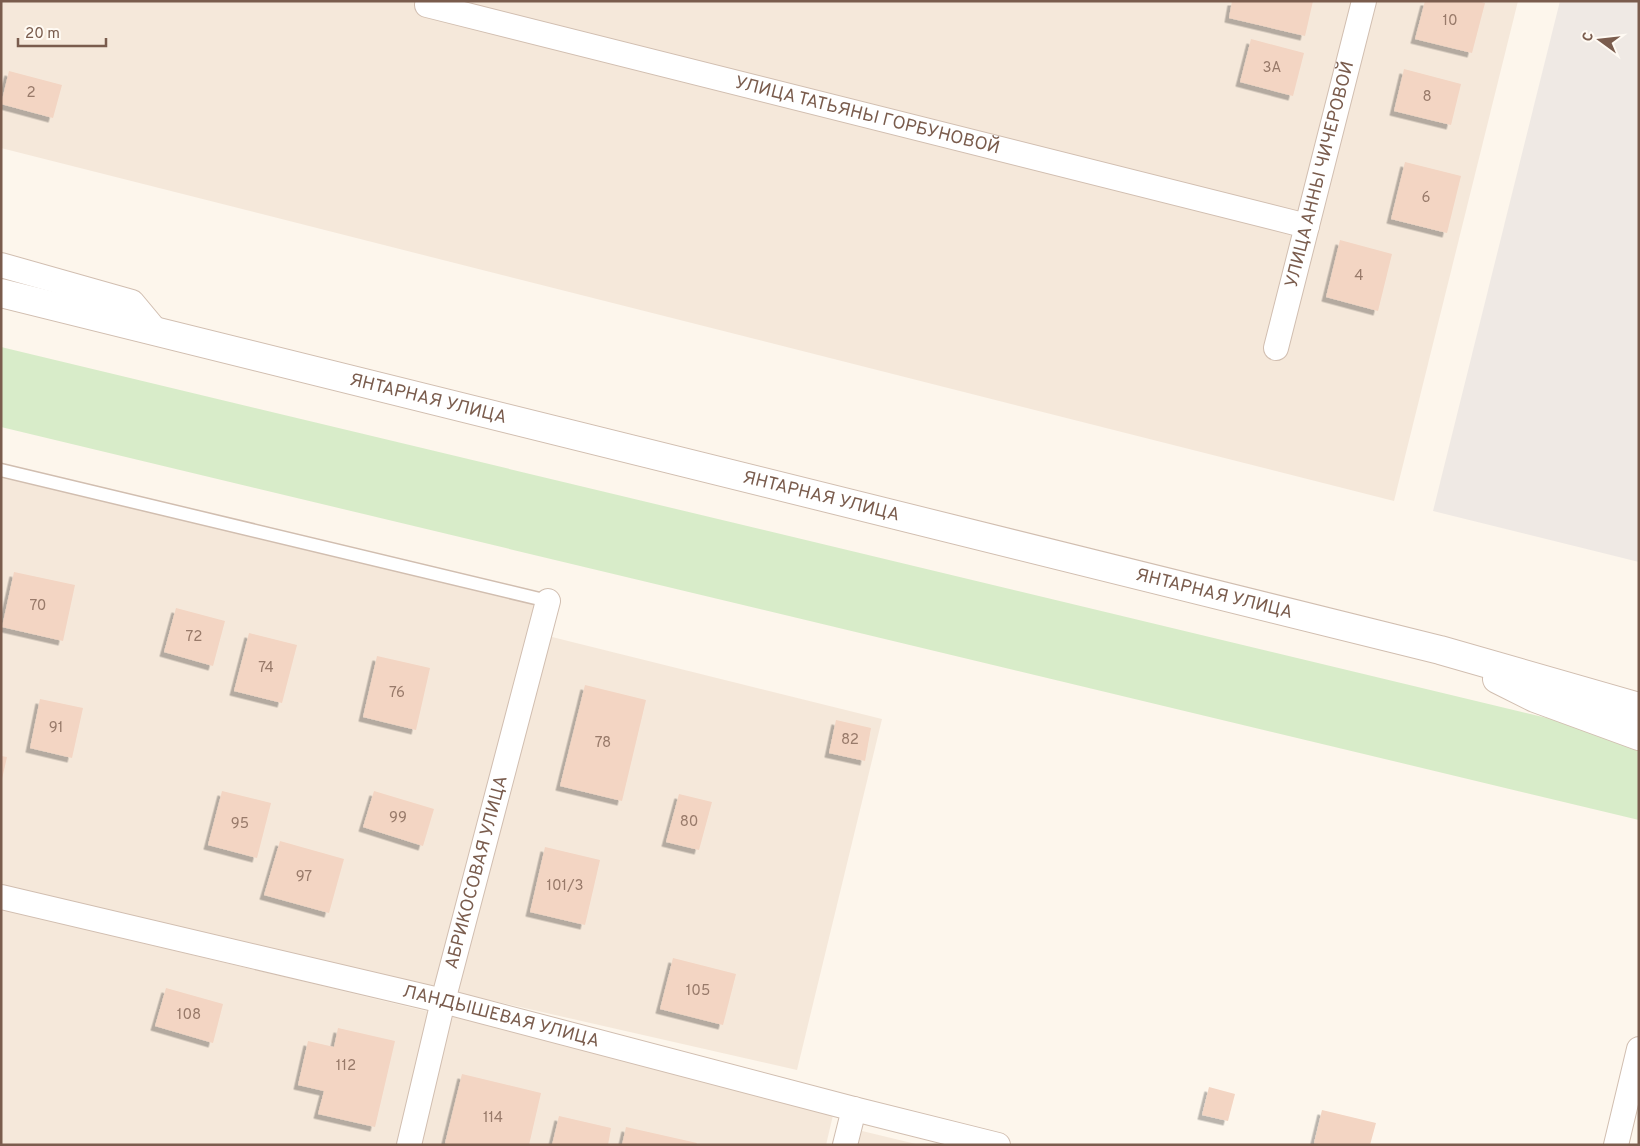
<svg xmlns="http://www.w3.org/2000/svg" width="1640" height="1146" viewBox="0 0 1640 1146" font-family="Overpass,sans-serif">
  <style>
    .residential { fill: #f5e8da }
    .industrial { fill: #efe9e4 }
    .green { fill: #d8ecc9 }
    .building { fill: #f3d5c3; filter: url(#shadow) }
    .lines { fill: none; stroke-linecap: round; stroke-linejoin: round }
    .service-casing { stroke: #d1beb0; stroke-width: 15 }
    .minor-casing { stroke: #d1beb0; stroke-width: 26 }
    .tertiary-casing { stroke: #d1beb0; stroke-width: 30 }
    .service { stroke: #fff; stroke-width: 12 }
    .minor { stroke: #fff; stroke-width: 24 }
    .tertiary { stroke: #fff; stroke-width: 28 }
    .labels { text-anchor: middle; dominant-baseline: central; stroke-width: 4; stroke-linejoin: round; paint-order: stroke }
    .number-label { font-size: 15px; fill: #987a6a }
    .street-label { font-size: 18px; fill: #7a5c4d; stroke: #fffaf3 }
  </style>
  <defs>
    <filter id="shadow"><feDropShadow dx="-4.5" dy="4.5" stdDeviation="0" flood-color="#0004"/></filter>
  </defs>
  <rect width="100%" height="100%" fill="#fdf6ec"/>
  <g class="residential">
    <polygon points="1,1 1518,1 1394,501 1,148"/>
    <polygon points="1,475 535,601 441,991 1,886"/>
    <polygon points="544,635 882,719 797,1070 454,992"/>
    <polygon points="1,909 434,1013 402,1145 1,1145"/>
    <polygon points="450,1011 834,1111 826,1145 418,1145"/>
    <polygon points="858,1130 920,1145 854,1145"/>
  </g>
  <polygon class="industrial" points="1560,1 1639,1 1639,562 1433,511"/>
  <polygon class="green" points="1,347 1639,740 1639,820 1,427"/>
  <g class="building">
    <polygon points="1232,1 1313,1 1305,36 1229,18"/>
    <polygon points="1425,1 1478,1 1485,3 1472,53 1415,39"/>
    <polygon points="1251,39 1304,53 1293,96 1240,82"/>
    <polygon points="1404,69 1461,84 1451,125 1394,111"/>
    <polygon points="9,71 62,85 53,118 1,104"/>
    <polygon points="1405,162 1461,176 1447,233 1391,219"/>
    <polygon points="1340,240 1392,254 1378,311 1326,297"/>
    <polygon points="14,572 75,585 63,641 2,627"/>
    <polygon points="176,608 225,621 213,666 164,652"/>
    <polygon points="249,633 297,645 282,703 234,691"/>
    <polygon points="377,656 430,668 416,730 363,717"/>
    <polygon points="585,685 646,700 622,801 560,786"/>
    <polygon points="40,699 83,708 72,758 30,748"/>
    <polygon points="836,720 871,728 865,761 829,753"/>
    <polygon points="1,756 7,757 2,779 1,779"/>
    <polygon points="222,791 271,803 257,858 208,845"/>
    <polygon points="374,791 434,809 423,846 363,827"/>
    <polygon points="679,794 712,802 699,850 666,842"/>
    <polygon points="280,841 344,859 329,913 264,895"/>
    <polygon points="545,847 600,860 585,925 530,912"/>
    <polygon points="673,958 736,974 723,1025 660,1009"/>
    <polygon points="166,988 223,1004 213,1043 155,1026"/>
    <polygon points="338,1028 395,1041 375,1127 318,1114 324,1091 298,1085 308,1041 334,1047"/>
    <polygon points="462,1074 541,1093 529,1145 450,1145 445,1143"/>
    <polygon points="1209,1087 1235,1094 1228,1121 1202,1115"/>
    <polygon points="1322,1110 1376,1123 1370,1145 1322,1145 1314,1143"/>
    <polygon points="559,1116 611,1128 608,1145 552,1145"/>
    <polygon points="626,1127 697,1143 696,1145 622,1145"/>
  </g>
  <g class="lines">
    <defs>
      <polyline id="service" points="1,470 548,601"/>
      <g id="minor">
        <path id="s1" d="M427,5L1307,226"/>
        <polyline points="1,265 132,302 157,332"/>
        <path id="s2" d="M1276,348L1364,1"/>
        <path id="s3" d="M1,897L443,1001L854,1109L998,1145"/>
        <path id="s4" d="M409,1145L443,1001L548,601"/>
        <polyline points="845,1145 854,1109"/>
        <polyline points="1616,1145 1639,1049"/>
      </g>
      <g id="tertiary">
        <path id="s5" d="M1,293L1440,650L1639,707"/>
        <polyline points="1497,679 1535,698 1639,736"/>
      </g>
    </defs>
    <use href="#service" class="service-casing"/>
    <use href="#minor" class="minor-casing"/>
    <use href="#tertiary" class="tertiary-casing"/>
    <use href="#service" class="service"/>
    <use href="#minor" class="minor"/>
    <use href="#tertiary" class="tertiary"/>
  </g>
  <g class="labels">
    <g class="number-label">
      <text x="1450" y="21">10</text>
      <text x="1272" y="68">3А</text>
      <text x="31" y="93">2</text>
      <text x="1427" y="97">8</text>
      <text x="1426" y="198">6</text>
      <text x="1359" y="276">4</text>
      <text x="38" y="606">70</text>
      <text x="194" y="637">72</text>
      <text x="266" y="668">74</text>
      <text x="397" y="693">76</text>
      <text x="56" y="728">91</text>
      <text x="850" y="740">82</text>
      <text x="603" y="743">78</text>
      <text x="398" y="818">99</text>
      <text x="689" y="822">80</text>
      <text x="240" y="824">95</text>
      <text x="304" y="877">97</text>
      <text x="565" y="886">101/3</text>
      <text x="698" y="991">105</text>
      <text x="189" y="1015">108</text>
      <text x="346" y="1066">112</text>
      <text x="493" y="1118">114</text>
    </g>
    <g class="street-label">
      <text stroke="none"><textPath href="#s1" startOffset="454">УЛИЦА ТАТЬЯНЫ ГОРБУНОВОЙ</textPath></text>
      <text stroke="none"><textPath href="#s2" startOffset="179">УЛИЦА АННЫ ЧИЧЕРОВОЙ</textPath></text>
      <text stroke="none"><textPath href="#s5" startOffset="440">ЯНТАРНАЯ УЛИЦА</textPath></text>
      <text stroke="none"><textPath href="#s5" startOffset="845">ЯНТАРНАЯ УЛИЦА</textPath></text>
      <text stroke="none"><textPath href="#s5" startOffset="1250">ЯНТАРНАЯ УЛИЦА</textPath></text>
      <text stroke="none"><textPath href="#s4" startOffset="281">АБРИКОСОВАЯ УЛИЦА</textPath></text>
      <text stroke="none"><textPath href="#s3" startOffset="514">ЛАНДЫШЕВАЯ УЛИЦА</textPath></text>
    </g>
  </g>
  <rect width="1640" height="1146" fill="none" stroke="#7a5c4d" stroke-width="5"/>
  <g transform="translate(1600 40) rotate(285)" stroke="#fffaf3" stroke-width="4" paint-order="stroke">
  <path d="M0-4L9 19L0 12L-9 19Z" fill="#7a5c4d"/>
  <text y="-8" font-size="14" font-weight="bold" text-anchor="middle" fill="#7a5c4d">С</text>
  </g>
  <path d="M18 38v8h88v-8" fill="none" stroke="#7a5c4d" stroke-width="2.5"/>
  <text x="25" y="38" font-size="15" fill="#7a5c4d" stroke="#fffaf3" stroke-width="4" paint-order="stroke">20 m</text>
</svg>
